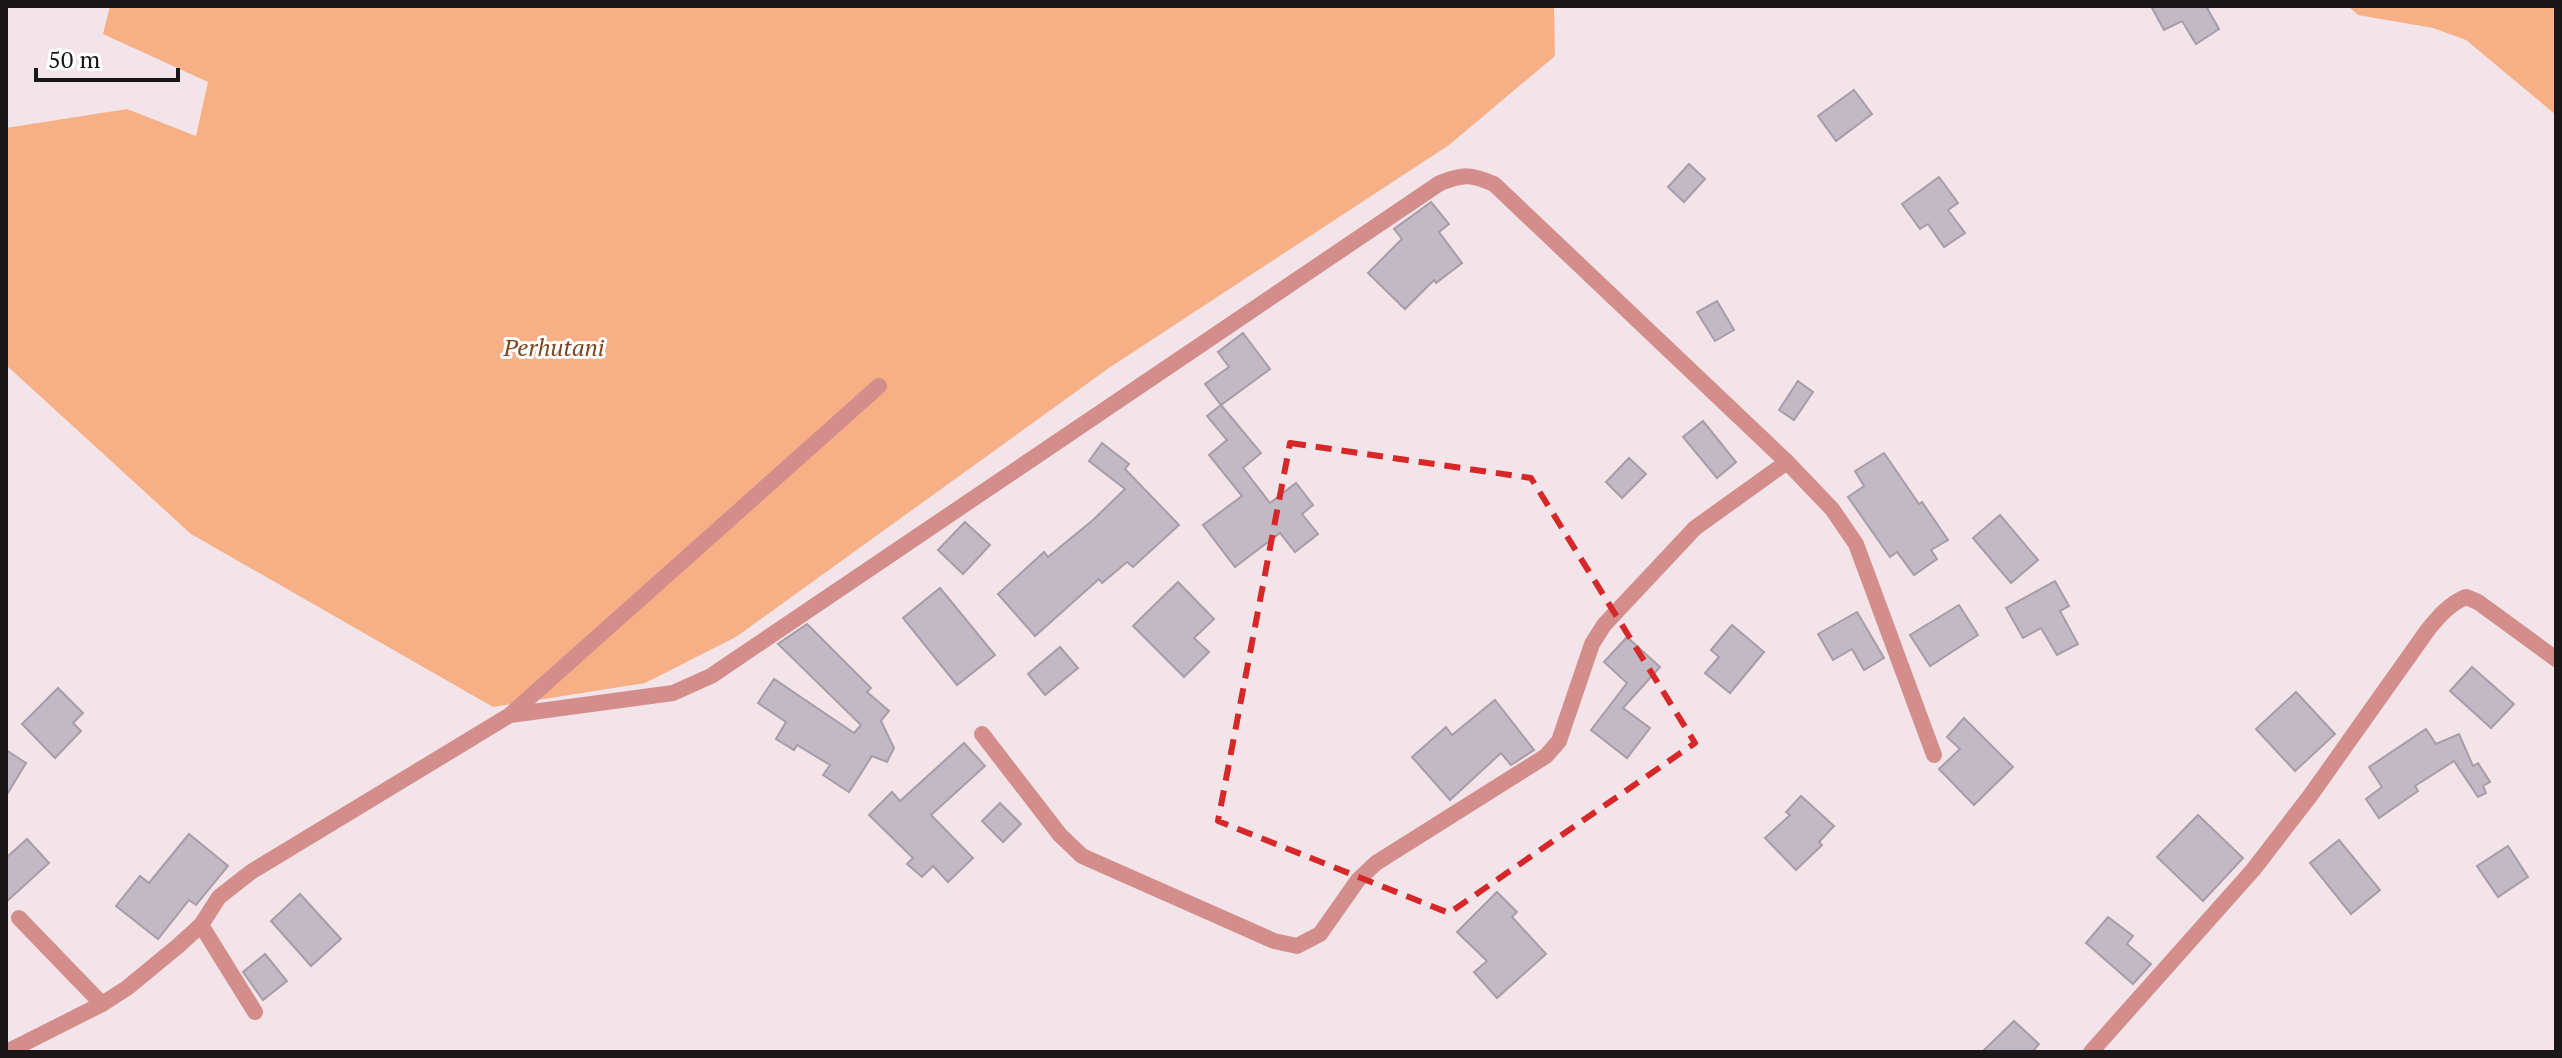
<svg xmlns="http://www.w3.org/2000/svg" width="2562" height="1058" viewBox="0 0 2562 1058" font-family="'PT Serif',serif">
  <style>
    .green { fill: #f7b086 }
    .building { fill: #c2b9c4; stroke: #a69da7; stroke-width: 2 }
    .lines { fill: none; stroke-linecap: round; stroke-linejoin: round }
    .street { stroke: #d38e8c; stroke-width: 16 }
    .marked { fill: none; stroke: #d62828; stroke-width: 6; stroke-dasharray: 16 10; stroke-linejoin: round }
    .labels { text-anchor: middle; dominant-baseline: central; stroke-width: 6; stroke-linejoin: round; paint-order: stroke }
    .park-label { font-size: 24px; font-style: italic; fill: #7f451e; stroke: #fff }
  </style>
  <rect width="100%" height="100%" fill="#f2e4e9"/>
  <g class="green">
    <polygon points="110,6 1554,6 1555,56 1449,145 1109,368 736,637 645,683 493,707 191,534 6,365 6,128 127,109 196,136 208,82 103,34"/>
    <polygon points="2348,6 2556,6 2556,115 2466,40 2433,28 2358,15"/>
  </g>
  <g class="building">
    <polygon points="2151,6 2212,6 2207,8 2219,29 2196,44 2182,21 2164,30"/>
    <polygon points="1854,90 1872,114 1836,141 1818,116"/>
    <polygon points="1689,164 1705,179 1684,202 1668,187"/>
    <polygon points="1939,177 1958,203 1948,210 1965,233 1944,247 1928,224 1920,229 1902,204"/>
    <polygon points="1431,202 1449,224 1439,232 1462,263 1436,283 1434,280 1405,309 1368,273 1402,239 1394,229"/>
    <polygon points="1717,301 1734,330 1715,341 1697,312"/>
    <polygon points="1243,333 1270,369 1221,405 1205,384 1229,367 1218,352"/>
    <polygon points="1798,381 1813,392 1794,420 1779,410"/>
    <polygon points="1221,405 1261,453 1243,468 1270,503 1296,483 1313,505 1302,514 1318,534 1295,552 1280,533 1235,567 1203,525 1242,496 1209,455 1227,440 1207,416"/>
    <polygon points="1703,421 1736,462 1717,478 1683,437"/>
    <polygon points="1102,443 1129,464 1125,469 1179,525 1133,567 1127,562 1102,583 1099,579 1035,636 998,594 1044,552 1048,557 1093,520 1125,489 1089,461"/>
    <polygon points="1884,453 1919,504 1922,502 1948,540 1931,550 1937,559 1914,575 1897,552 1890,557 1848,497 1864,486 1855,471"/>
    <polygon points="1629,458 1646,474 1622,498 1606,482"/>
    <polygon points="2000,515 2038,560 2011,583 1973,538"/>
    <polygon points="965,522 990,545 963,574 938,550"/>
    <polygon points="2055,581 2069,606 2060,611 2078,644 2057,655 2041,628 2023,638 2006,608"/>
    <polygon points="1178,582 1214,619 1194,638 1209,652 1184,677 1133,626"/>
    <polygon points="940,588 995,655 957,685 903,618"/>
    <polygon points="1959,605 1978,635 1930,666 1910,635"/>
    <polygon points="1857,612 1884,658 1864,670 1852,649 1833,660 1818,634"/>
    <polygon points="807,624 871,688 867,692 889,711 881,721 894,748 887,762 872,756 849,792 823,775 830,765 797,745 794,750 776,739 786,722 758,703 774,679 854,733 861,725 778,644"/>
    <polygon points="1732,625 1764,652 1730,693 1705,673 1719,657 1711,650"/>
    <polygon points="1627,637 1660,667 1623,708 1650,728 1627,758 1591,730 1627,683 1604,662"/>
    <polygon points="1060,647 1078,668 1045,695 1028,674"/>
    <polygon points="2472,667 2514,704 2491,728 2450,691"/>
    <polygon points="58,688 83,713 73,723 81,731 55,758 22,724"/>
    <polygon points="2296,692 2335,734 2295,771 2256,729"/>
    <polygon points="1495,700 1534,750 1511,765 1501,753 1450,800 1412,757 1446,727 1452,735"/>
    <polygon points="1964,718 2013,767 1974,805 1939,769 1960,749 1947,737"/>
    <polygon points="2426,729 2436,744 2459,734 2473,766 2478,763 2490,782 2483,786 2486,793 2478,797 2454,761 2415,786 2418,791 2379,818 2366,799 2382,787 2369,767"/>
    <polygon points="964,743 985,766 931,815 973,858 948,882 933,866 922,877 907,864 913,858 869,815 892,792 900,801"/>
    <polygon points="6,750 26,763 6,796"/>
    <polygon points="1801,796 1834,826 1819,842 1822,845 1796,870 1765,838 1790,815 1786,812"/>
    <polygon points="1000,803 1021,824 1003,842 982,821"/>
    <polygon points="2198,815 2243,858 2203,901 2157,857"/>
    <polygon points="189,834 228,866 196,905 189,900 158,939 116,906 140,876 149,883"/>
    <polygon points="27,839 49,863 6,902 6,858"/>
    <polygon points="2339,840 2380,890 2351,914 2310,863"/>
    <polygon points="2508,846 2528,877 2498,897 2477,866"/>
    <polygon points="1497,892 1517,912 1512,917 1546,954 1497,998 1474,972 1487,961 1457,932"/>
    <polygon points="300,894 341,939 311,966 271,921"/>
    <polygon points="2108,917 2133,936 2127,944 2151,964 2133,984 2086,943"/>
    <polygon points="265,954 287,981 263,1000 243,972"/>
    <polygon points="2014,1021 2039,1044 2032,1052 1982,1052"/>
  </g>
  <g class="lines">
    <g class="street">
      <path d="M510,715L673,693L711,676L1440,183C1464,174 1471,174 1494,184L1787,462L1832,509L1856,544L1934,755"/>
      <polyline points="982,734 1060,835 1082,856 1274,941 1297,946 1320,934 1358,880 1376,863 1546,756 1559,741 1592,644 1604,625 1695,528 1787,462"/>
      <polyline points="19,918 102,1004"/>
      <polyline points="201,925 255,1012"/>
      <polyline points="7,1052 102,1004 127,988 178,946 201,925 219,897 251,872 510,715 879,386"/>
      <path d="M2091,1052L2253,870L2310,796L2427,631C2438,617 2449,604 2466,597L2478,602L2556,659"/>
    </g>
  </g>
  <path class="marked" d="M1290,443L1531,478L1695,743L1449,913L1218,821Z"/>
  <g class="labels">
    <g class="park-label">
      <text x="554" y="347">Perhutani</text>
    </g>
  </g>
  <rect width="2562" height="1058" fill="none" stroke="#1b1618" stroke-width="16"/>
  <path d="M36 68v12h142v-12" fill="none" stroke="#1b1618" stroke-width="4"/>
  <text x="48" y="68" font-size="24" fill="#1b1618" stroke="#ffffff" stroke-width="6" paint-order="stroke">50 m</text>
</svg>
